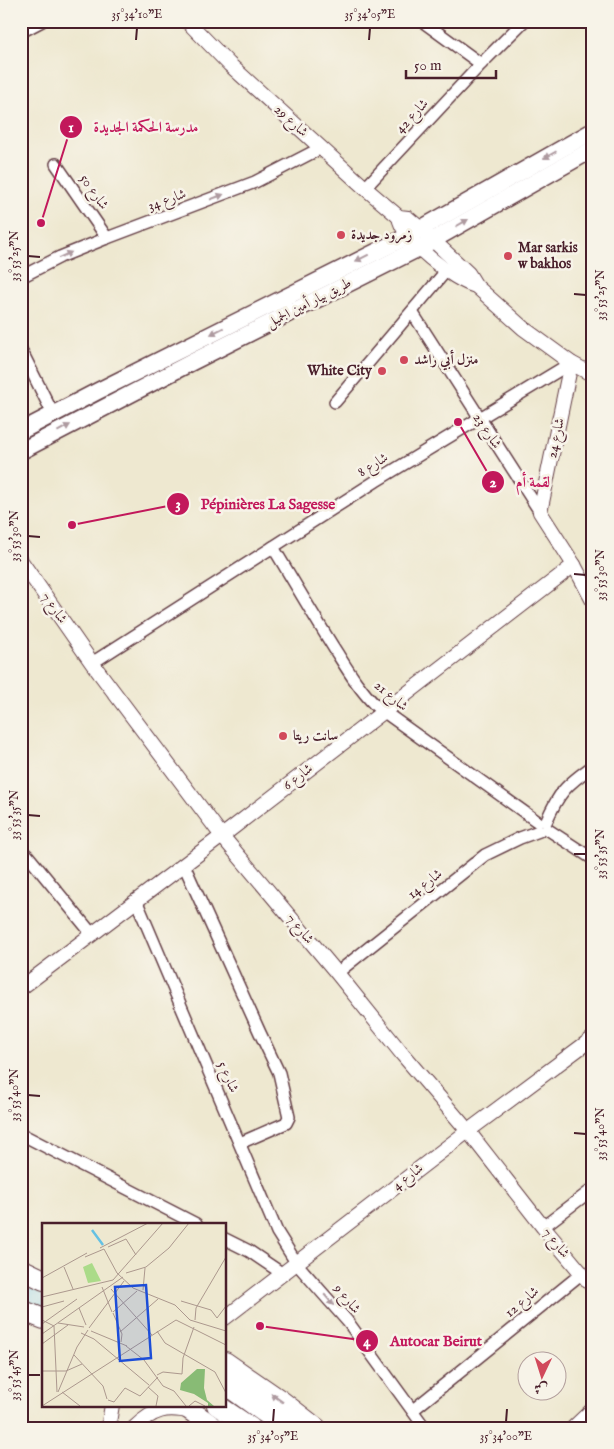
<svg xmlns="http://www.w3.org/2000/svg" width="614" height="1449" viewBox="0 0 614 1449" font-family="'IM FELL English',Amiri,serif">
  <style>
    .lines { fill: none; stroke-linecap: round; stroke-linejoin: round }
    .river { stroke: #65c1e3; stroke-width: 21 }
    .minor-casing { stroke: #633d44; stroke-width: 14 }
    .tertiary-casing { stroke: #633d44; stroke-width: 16 }
    .secondary-casing { stroke: #633d44; stroke-width: 19 }
    .motorway-casing { stroke: #633d44; stroke-width: 22 }
    .minor { stroke: #fff; stroke-width: 11 }
    .tertiary { stroke: #fff; stroke-width: 14 }
    .secondary { stroke: #fff; stroke-width: 16 }
    .motorway { stroke: #fff; stroke-width: 20 }
    .oneway { fill: #ae9aa0 }
    .ticks { fill: none; stroke: #4a1f2b; stroke-width: 2 }
    .poi-dot { fill: #d1495b; stroke: #f7f3e8; stroke-width: 2 }
    .labels { text-anchor: middle; dominant-baseline: central; stroke-width: 5; stroke-linejoin: round; paint-order: stroke }
    .street-label { font-size: 14px; fill: #4a1f2b; stroke: #f7f3e8 }
    .poi-label { font-size: 14px; font-weight: bold; fill: #4a1f2b; stroke: #f7f3e8; text-anchor: start }
    .inset-river { fill: none; stroke: #65c1e3; stroke-width: 2.5 }
    .inset-road { fill: none; stroke: #ac988e; stroke-width: 1 }
    .view { fill: #1d4ed8; fill-opacity: 0.15; stroke: #1d4ed8; stroke-width: 2.5 }
    .inset-edge { fill: none; stroke: #4a1f2b; stroke-width: 2.5 }
    .leader { fill: none; stroke: #c2185b; stroke-width: 2 }
    .callout-dot { fill: #c2185b; stroke: #f7f3e8; stroke-width: 2 }
    .mark-label { font-size: 15px; text-anchor: middle; font-weight: bold; fill: #fff }
    .callout-label { font-size: 15px; text-anchor: middle; font-weight: bold; fill: #c2185b; stroke: #f7f3e8; stroke-width: 5; stroke-linejoin: round; paint-order: stroke }
    .neatline { fill: none; stroke: #4a1f2b; stroke-width: 2 }
    .ticks-label { font-size: 12px; text-anchor: middle; fill: #4a1f2b }
  </style>
  <rect width="100%" height="100%" fill="#f7f3e8"/>
  <filter id="ink" filterUnits="userSpaceOnUse"><feTurbulence type="fractalNoise" baseFrequency=".02" numOctaves="2"/><feDisplacementMap in="SourceGraphic" scale="10" xChannelSelector="R" yChannelSelector="G"/><feConvolveMatrix kernelMatrix="1 2 1 2 8 2 1 2 1" color-interpolation-filters="sRGB"/></filter>
  <filter id="wash" filterUnits="userSpaceOnUse"><feTurbulence type="fractalNoise" baseFrequency=".0096" numOctaves="4" result="noise"/><feDisplacementMap in="SourceGraphic" scale="20" xChannelSelector="R" yChannelSelector="G"/><feGaussianBlur stdDeviation="1.12" result="paint"/><feColorMatrix in="noise" values="0 0 0 0 0 0 0 0 0 0 0 0 0 0 0 0 0 1.4 0 .05"/><feComposite in="paint" operator="in"/></filter>
  <g filter="url(#wash)">
    <rect width="100%" height="100%" fill="#eee8d0"/>
    <g class="lines">
      <g class="river">
        <polyline points="21,1296 44,1306"/>
        <polyline points="237,1409 264,1428"/>
      </g>
    </g>
  </g>
  <g filter="url(#ink)">
    <g class="lines">
      <defs>
        <g id="minor">
          <polyline points="422,21 481,64"/>
          <polyline points="21,32 42,21"/>
          <polyline points="56,164 107,238"/>
          <polyline points="365,188 481,64 524,21"/>
          <polyline points="21,277 60,257 107,238 255,182 321,148"/>
          <polyline points="412,312 540,512"/>
          <polyline points="21,350 53,414"/>
          <polyline points="335,402 446,271"/>
          <path d="M273,547C294,582 315,618 337,653C349,672 360,690 376,706L538,822"/>
          <polyline points="92,663 376,481 571,363"/>
          <path d="M546,822C559,792 566,785 593,766"/>
          <polyline points="547,829 593,859"/>
          <polyline points="21,850 28,856 92,934"/>
          <polyline points="184,865 260,1033 279,1073 289,1117 286,1123 240,1143"/>
          <polyline points="136,900 277,1232 297,1264 348,1322 425,1428"/>
          <polyline points="337,973 485,855 520,838 539,831"/>
          <polyline points="21,1134 196,1224"/>
          <polyline points="543,1227 593,1189"/>
          <polyline points="225,1239 249,1251 283,1274"/>
          <polyline points="413,1410 581,1274"/>
        </g>
        <g id="tertiary">
          <polyline points="187,21 229,64 365,188 399,217 408,218 421,229 468,273 476,286 523,328 571,363 593,375"/>
          <path d="M399,217C403,241 453,280 476,286"/>
          <polyline points="571,363 540,512 574,565 593,601"/>
          <polyline points="21,561 92,663 222,836 337,973 403,1055 468,1131 543,1227 593,1287"/>
          <polyline points="21,988 222,836 574,565"/>
          <polyline points="225,1318 468,1131 593,1038"/>
          <polyline points="108,1428 112,1405"/>
          <path d="M134,1428C154,1409 166,1406 192,1412"/>
          <polyline points="573,1428 593,1409"/>
        </g>
        <g id="secondary">
          <polyline points="21,431 98,391 408,236 593,131"/>
          <polyline points="21,451 192,362 419,248 593,149"/>
        </g>
        <g id="motorway">
          <polyline points="21,1269 44,1280"/>
          <polyline points="21,1310 44,1319"/>
          <polyline points="225,1362 280,1400 316,1428"/>
          <polyline points="225,1384 286,1428"/>
          <polyline points="183,1405 215,1428"/>
          <polyline points="217,1405 251,1428"/>
        </g>
      </defs>
      <use href="#minor" class="minor-casing"/>
      <use href="#tertiary" class="tertiary-casing"/>
      <use href="#secondary" class="secondary-casing"/>
      <use href="#motorway" class="motorway-casing"/>
      <use href="#minor" class="minor"/>
      <use href="#tertiary" class="tertiary"/>
      <use href="#secondary" class="secondary"/>
      <use href="#motorway" class="motorway"/>
    </g>
    <defs><path id="oneway-solid" d="M-6-.8H1V-3.2L6.5 0L1 3.2V.8H-6Z" transform="scale(1.25)"/></defs>
    <g class="oneway">
      <use href="#oneway-solid" transform="translate(550 155) rotate(150)"/>
      <use href="#oneway-solid" transform="translate(217 197) rotate(-21)"/>
      <use href="#oneway-solid" transform="translate(462 223) rotate(-30)"/>
      <use href="#oneway-solid" transform="translate(65 255) rotate(-24)"/>
      <use href="#oneway-solid" transform="translate(362 258) rotate(154)"/>
      <use href="#oneway-solid" transform="translate(217 331) rotate(153)"/>
      <use href="#oneway-solid" transform="translate(64 428) rotate(-28)"/>
      <use href="#oneway-solid" transform="translate(329 1300) rotate(50)"/>
      <use href="#oneway-solid" transform="translate(277 1398) rotate(-144)"/>
    </g>
  </g>
  <path class="ticks" d="M136,40L137,28M369,40L370,28M28,256L40,257M574,294L586,295M28,536L40,537M574,574L586,575M28,815L40,816M574,854H586M28,1095L40,1096M574,1133L586,1134M28,1375H40M273,1422L274,1409M506,1422L507,1409"/>
  <g class="poi-dot">
    <circle cx="341" cy="235" r="5"/>
    <circle cx="508" cy="256" r="5"/>
    <circle cx="404" cy="360" r="5"/>
    <circle cx="382" cy="371" r="5"/>
    <circle cx="283" cy="736" r="5"/>
  </g>
  <g class="labels">
    <g class="street-label">
      <text transform="translate(412 116) rotate(-47)">شارع 42</text>
      <text transform="translate(291 121) rotate(42)">شارع 29</text>
      <text transform="translate(94 192) rotate(55)">شارع 50</text>
      <text transform="translate(167 200) rotate(-20)">شارع 34</text>
      <text transform="translate(309 303) rotate(-27)">طريق بيار أمين الجميل</text>
      <text transform="translate(487 431) rotate(56)">شارع 23</text>
      <text transform="translate(556 438) rotate(-78)">شارع 24</text>
      <text transform="translate(373 465) rotate(-32)">شارع 8</text>
      <text transform="translate(54 608) rotate(55)">شارع 7</text>
      <text transform="translate(391 696) rotate(40)">شارع 21</text>
      <text transform="translate(298 777) rotate(-38)">شارع 6</text>
      <text transform="translate(425 884) rotate(-38)">شارع 14</text>
      <text transform="translate(300 929) rotate(50)">شارع 7</text>
      <text transform="translate(228 1077) rotate(66)">شارع 5</text>
      <text transform="translate(408 1177) rotate(-38)">شارع 4</text>
      <text transform="translate(556 1243) rotate(51)">شارع 7</text>
      <text transform="translate(347 1299) rotate(50)">شارع 9</text>
      <text transform="translate(522 1302) rotate(-40)">شارع 12</text>
    </g>
    <g class="poi-label">
      <text x="351" y="235">زمرود جديدة</text>
      <text x="518" y="248">Mar sarkis<tspan x="518" dy="16">w bakhos</tspan></text>
      <text x="414" y="360">منزل أبي راشد</text>
      <text x="372" y="371" text-anchor="end">White City</text>
      <text x="293" y="736">سانت ريتا</text>
    </g>
  </g>
  <g transform="translate(42 1223)">
    <rect width="184" height="184" fill="#eee8d0"/>
    <path d="M50,40L59,58L46,60L41,44Z" fill="#abdb89"/>
    <path d="M155,146H163L162,165L165,177L172,183H166V180L152,171L138,167L139,160Z" fill="#88bb75"/>
    <path class="inset-river" d="M50,7L61,22"/>
    <path class="inset-road" d="M66,24L84,16L94,32M58,25L106,0M43,34L62,26L75,50L91,65L133,82L148,97L184,108M22,44L31,66M84,50L104,44L127,25L147,0M0,55L45,30M60,64L70,89M69,66L110,112M101,67L103,45M0,74L71,57L121,0M139,78L169,87L175,95L184,83M0,84L22,78M37,85L44,102M71,89L95,68M71,90L80,111L79,119M0,97L12,103L15,169M153,97L154,85L184,34M16,100L42,104M0,101L35,76M47,105L82,58M49,108L85,123M115,108L123,120L173,149L184,170M78,109L116,76M39,110L52,116L107,162M0,111L81,54M0,121L26,102M84,123L102,137L121,163L132,168L144,183M32,132L61,163L65,176M0,148H24L40,141M115,152L121,149L140,151L141,135L152,104M106,164L116,173L114,183M16,169L35,124L46,107M20,169L38,183M66,177L72,179L83,165L98,173L116,154M0,183L134,97L184,122M147,183L153,178L163,183"/>
    <path class="view" d="M104,62L109,135L78,138L73,64Z"/>
    <rect width="184" height="184" class="inset-edge"/>
  </g>
  <path class="leader" d="M41 223L71 127M458 422L493 482M72 525L178 504M260 1326L367 1341"/>
  <g class="callout-dot">
    <circle cx="41" cy="223" r="5"/>
    <circle cx="458" cy="422" r="5"/>
    <circle cx="72" cy="525" r="5"/>
    <circle cx="260" cy="1326" r="5"/>
    <circle cx="71" cy="127" r="12"/>
    <circle cx="493" cy="482" r="12"/>
    <circle cx="178" cy="504" r="12"/>
    <circle cx="367" cy="1341" r="12"/>
  </g>
  <g class="mark-label">
    <text x="71" y="132">1</text>
    <text x="493" y="487">2</text>
    <text x="178" y="509">3</text>
    <text x="367" y="1346">4</text>
  </g>
  <g class="callout-label">
    <text x="146" y="132">مدرسة الحكمة الجديدة</text>
    <text x="533" y="487">لقمة أم</text>
    <text x="268" y="509">Pépinières La Sagesse</text>
    <text x="436" y="1346">Autocar Beirut</text>
  </g>
  <rect width="614" height="1449" fill="none" stroke="#f7f3e8" stroke-width="55"/>
  <g transform="translate(542 1376) rotate(184)"><circle r="24" fill="#f7f3e8" stroke="#b29e9c"/>
  <path d="M0-4L9 19L0 12L-9 19Z" fill="#d1495b"/>
  <text y="-8" font-size="14" font-weight="bold" text-anchor="middle" fill="#4a1f2b">ش</text>
  </g>
  <path d="M406 70v8h90v-8" fill="none" stroke="#4a1f2b" stroke-width="2.5"/>
  <text x="414" y="70" font-size="15" fill="#4a1f2b" stroke="#f7f3e8" stroke-width="4" paint-order="stroke">50 m</text>
  <rect x="28" y="28" width="558" height="1394" class="neatline"/>
  <g class="ticks-label">
    <text x="137" y="18">35°34'10"E</text>
    <text x="370" y="18">35°34'05"E</text>
    <text transform="translate(14 256) rotate(-90)" y="4">33°53'25"N</text>
    <text transform="translate(600 295) rotate(-90)" y="4">33°53'25"N</text>
    <text transform="translate(14 536) rotate(-90)" y="4">33°53'30"N</text>
    <text transform="translate(600 575) rotate(-90)" y="4">33°53'30"N</text>
    <text transform="translate(14 815) rotate(-90)" y="4">33°53'35"N</text>
    <text transform="translate(600 854) rotate(-90)" y="4">33°53'35"N</text>
    <text transform="translate(14 1095) rotate(-90)" y="4">33°53'40"N</text>
    <text transform="translate(600 1134) rotate(-90)" y="4">33°53'40"N</text>
    <text transform="translate(14 1375) rotate(-90)" y="4">33°53'45"N</text>
    <text x="273" y="1440">35°34'05"E</text>
    <text x="506" y="1440">35°34'00"E</text>
  </g>
</svg>
